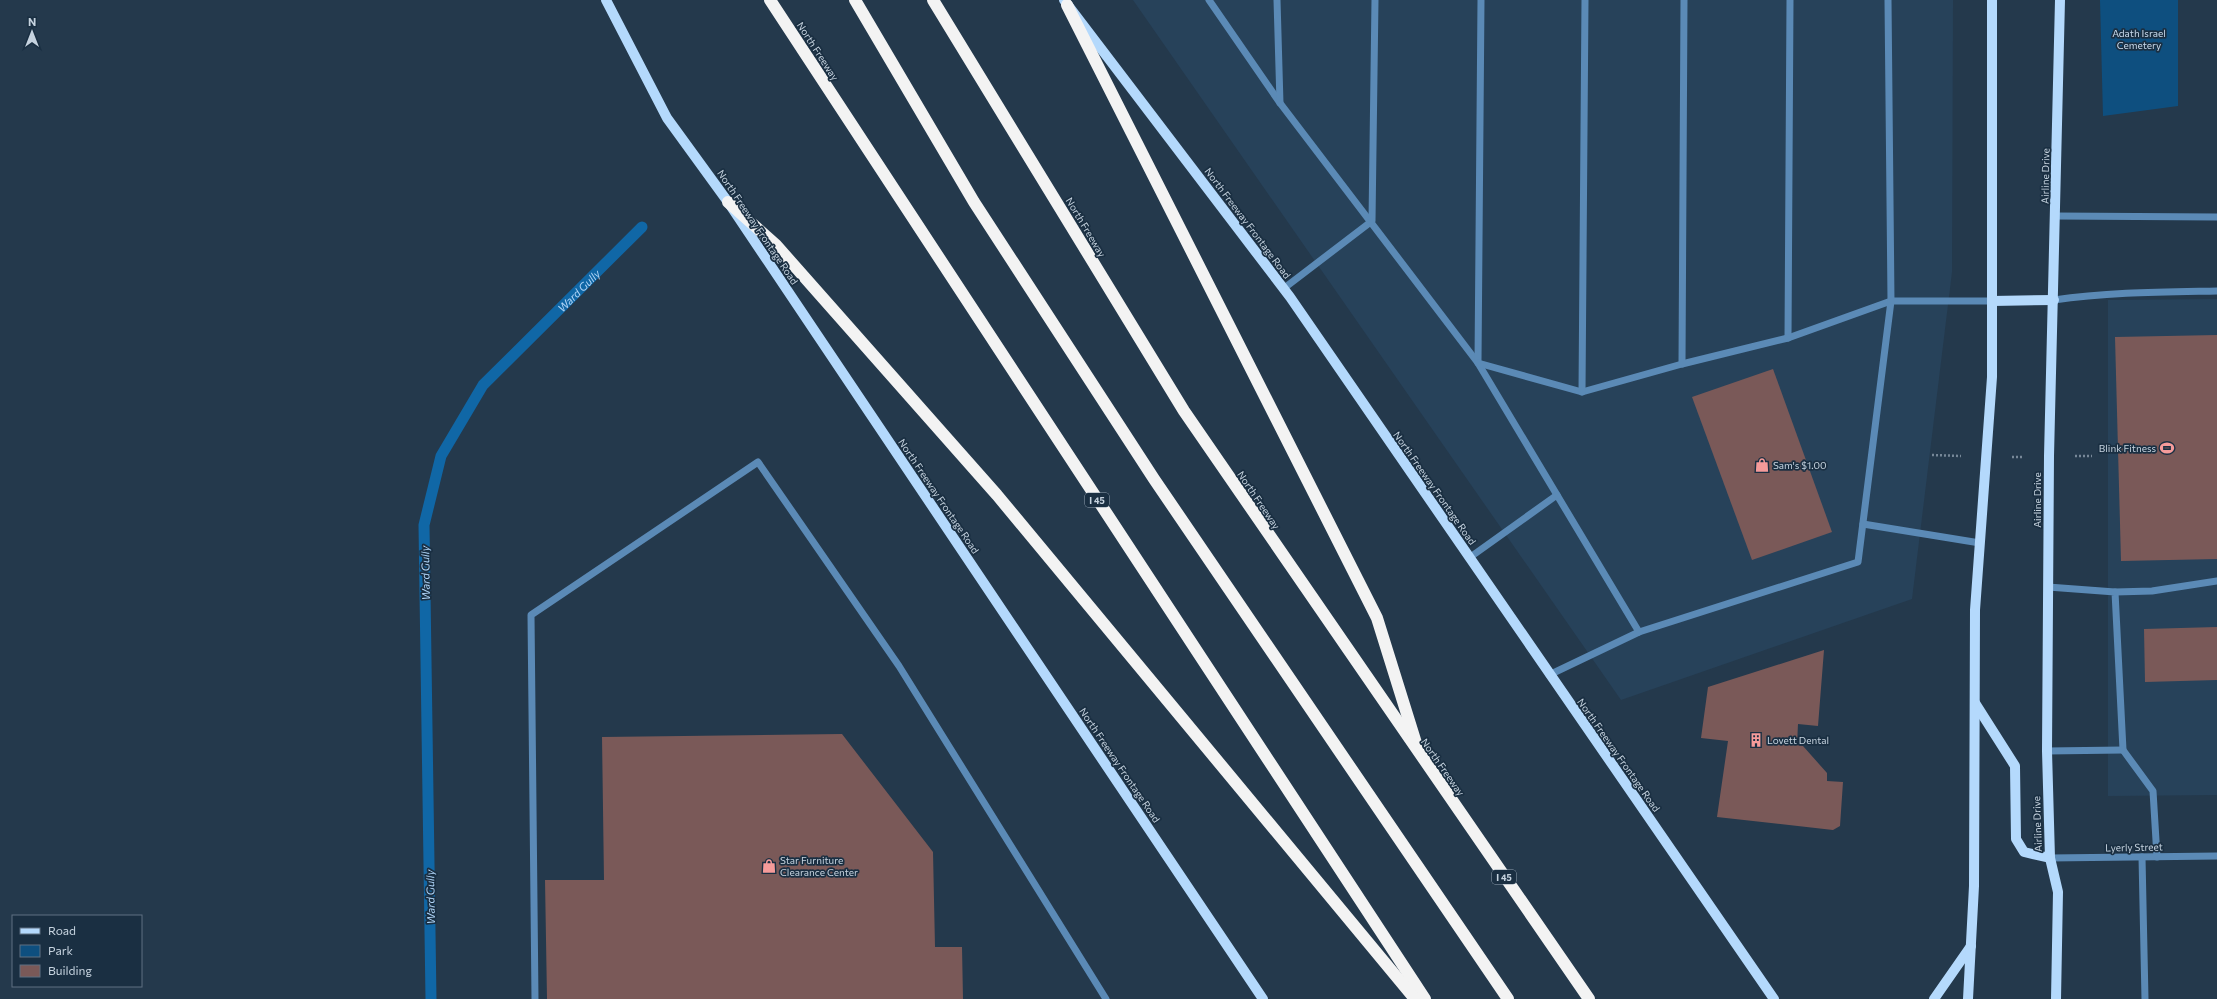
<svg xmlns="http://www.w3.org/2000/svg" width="2217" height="999" viewBox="0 0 2217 999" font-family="Commissioner,sans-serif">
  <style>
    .built { fill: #27425a }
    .green { fill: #0e4f7f }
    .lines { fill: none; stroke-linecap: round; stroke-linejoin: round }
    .stream { stroke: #1067a6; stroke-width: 11 }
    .building { fill: #7a5958 }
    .path { stroke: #778898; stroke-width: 2.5; stroke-dasharray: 2 2; stroke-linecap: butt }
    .minor { stroke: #5b8ab6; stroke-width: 7 }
    .major { stroke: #b4d9fc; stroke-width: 10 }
    .highway { stroke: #f3f3f3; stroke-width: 12 }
    .labels { text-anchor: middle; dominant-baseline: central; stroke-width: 3.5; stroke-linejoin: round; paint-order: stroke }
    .shield { fill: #1a2f42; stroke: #92a2b0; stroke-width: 1 }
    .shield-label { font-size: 9px; font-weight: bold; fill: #c6d3df }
    .park-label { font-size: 10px; fill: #c8daec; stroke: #1a2f42 }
    .street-label { font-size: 10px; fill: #c6d3df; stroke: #1a2f42 }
    .poi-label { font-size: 10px; fill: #c6d3df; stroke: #1a2f42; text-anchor: start }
    .water-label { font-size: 11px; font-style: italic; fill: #afd4f7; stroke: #1a2f42 }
  </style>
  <rect width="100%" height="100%" fill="#24394c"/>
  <g class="built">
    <polygon points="1133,0 1953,0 1952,272 1912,599 1621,700"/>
    <polygon points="2217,299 2217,795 2108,796 2108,300"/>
  </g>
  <polygon class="green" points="2100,0 2178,0 2178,106 2103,116"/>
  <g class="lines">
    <path class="stream" id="s1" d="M431,999L424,525L441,456L483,385L642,227"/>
  </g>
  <g class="building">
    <polygon points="2217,335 2217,559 2121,561 2115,337"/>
    <polygon points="1773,369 1832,532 1752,560 1692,397"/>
    <polygon points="2217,627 2217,680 2145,682 2144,629"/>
    <polygon points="1824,650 1818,726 1798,724 1797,745 1803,746 1827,773 1827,781 1843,782 1840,826 1833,830 1717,817 1728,741 1701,738 1708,687"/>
    <polygon points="842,734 933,852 935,947 962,947 963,999 547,999 545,880 604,880 602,737"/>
  </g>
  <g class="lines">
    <g class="path">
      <polyline points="1932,455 1961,456"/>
      <polyline points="2075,456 2092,456"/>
      <polyline points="2012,457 2023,457"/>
    </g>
    <g class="minor">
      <polyline points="1209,0 1280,103 1478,363 1639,632"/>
      <polyline points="1277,0 1280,103"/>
      <polyline points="2056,216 2217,217"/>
      <polyline points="1283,289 1372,221 1375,0"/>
      <path d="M2054,300C2108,292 2162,292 2217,291"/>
      <polyline points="1788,338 1790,0"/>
      <polyline points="1478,362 1481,0"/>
      <polyline points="1478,363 1582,392 1682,364 1788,338 1891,301 1992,301"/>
      <polyline points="1682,364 1684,0"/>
      <polyline points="1582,392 1585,0"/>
      <polyline points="1863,524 1980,543"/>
      <polyline points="1469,558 1557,495"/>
      <polyline points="2048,587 2115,592 2123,750 2153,791 2157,857"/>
      <polyline points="2115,592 2152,591 2217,581"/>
      <polyline points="1549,675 1639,632 1858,562 1891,301 1888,0"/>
      <polyline points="2047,751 2123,750"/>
      <polyline points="2142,857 2145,999"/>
      <polyline points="2050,858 2217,856"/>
      <polyline points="535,999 531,615 758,462 899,666 1106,999"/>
    </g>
    <g class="major">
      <polyline points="606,0 667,118 728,202 1263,999"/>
      <polyline points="1064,0 1290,297 1774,999"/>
      <polyline points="1992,301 2054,300"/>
      <polyline points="1975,703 2015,766 2016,839 2024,852 2050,858"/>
      <polyline points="1934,999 1971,946"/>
      <polyline points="1968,999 1974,886 1975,610 1992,377 1992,0"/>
      <polyline points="2056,999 2058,892 2050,858 2047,751 2049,456 2060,0"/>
    </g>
    <g class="highway">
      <polyline points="770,0 1425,999"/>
      <polyline points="855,0 974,202 1154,479 1508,999"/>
      <polyline points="933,0 1184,411 1589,999"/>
      <polyline points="1067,5 1377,618 1416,743"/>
      <polyline points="728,202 776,245 997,495 1415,999"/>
    </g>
  </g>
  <defs>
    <symbol id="stadium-bare" viewBox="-9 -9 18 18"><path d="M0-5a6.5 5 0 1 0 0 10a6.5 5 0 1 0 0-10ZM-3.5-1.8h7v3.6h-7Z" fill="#f59b9a" stroke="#1a2f42" stroke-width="2.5" paint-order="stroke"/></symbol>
    <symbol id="shop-bare" viewBox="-9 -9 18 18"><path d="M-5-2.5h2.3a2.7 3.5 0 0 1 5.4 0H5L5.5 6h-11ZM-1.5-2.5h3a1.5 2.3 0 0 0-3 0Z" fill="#f59b9a" stroke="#1a2f42" stroke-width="2.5" paint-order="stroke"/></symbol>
    <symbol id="building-bare" viewBox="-9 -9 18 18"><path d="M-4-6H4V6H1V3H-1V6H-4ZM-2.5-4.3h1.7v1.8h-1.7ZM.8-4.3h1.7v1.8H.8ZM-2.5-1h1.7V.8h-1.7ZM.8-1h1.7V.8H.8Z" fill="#f59b9a" stroke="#1a2f42" stroke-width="2.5" paint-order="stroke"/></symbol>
  </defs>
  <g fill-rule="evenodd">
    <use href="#stadium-bare" x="2157" y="438" width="20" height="20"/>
    <use href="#shop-bare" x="1752" y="455" width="20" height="20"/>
    <use href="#building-bare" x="1746" y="730" width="20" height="20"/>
    <use href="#shop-bare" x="759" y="856" width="20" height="20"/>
  </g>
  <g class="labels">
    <g class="shield">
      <rect x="1085" y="493" width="24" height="14" rx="3"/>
      <rect x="1492" y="870" width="24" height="14" rx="3"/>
    </g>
    <g class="shield-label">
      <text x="1097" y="500">I 45</text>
      <text x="1504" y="877">I 45</text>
    </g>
    <g class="park-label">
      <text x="2139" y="33">Adath Israel<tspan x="2139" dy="12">Cemetery</tspan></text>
    </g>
    <g class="street-label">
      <text transform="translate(818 51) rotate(57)">North Freeway</text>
      <text transform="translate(2045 176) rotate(-89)">Airline Drive</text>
      <text transform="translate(1248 223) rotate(53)">North Freeway Frontage Road</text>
      <text transform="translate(758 227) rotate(56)">North Freeway Frontage Road</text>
      <text transform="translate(1086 227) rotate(59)">North Freeway</text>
      <text transform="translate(1435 488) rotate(55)">North Freeway Frontage Road</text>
      <text transform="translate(939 496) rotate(56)">North Freeway Frontage Road</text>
      <text transform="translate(1259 500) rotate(56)">North Freeway</text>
      <text transform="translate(2037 500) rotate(-90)">Airline Drive</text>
      <text transform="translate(1619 755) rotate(55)">North Freeway Frontage Road</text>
      <text transform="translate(1120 765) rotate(56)">North Freeway Frontage Road</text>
      <text transform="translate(1443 767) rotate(55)">North Freeway</text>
      <text transform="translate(2037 824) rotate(-92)">Airline Drive</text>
      <text transform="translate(2134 847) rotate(-1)">Lyerly Street</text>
    </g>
    <g class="poi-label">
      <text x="2156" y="448" text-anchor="end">Blink Fitness</text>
      <text x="1773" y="465">Sam's $1.00</text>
      <text x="1767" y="740">Lovett Dental</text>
      <text x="780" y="860">Star Furniture<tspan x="780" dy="12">Clearance Center</tspan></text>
    </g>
    <g class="water-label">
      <text stroke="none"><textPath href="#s1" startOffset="762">Ward Gully</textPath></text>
      <text transform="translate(425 573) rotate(-91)">Ward Gully</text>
      <text transform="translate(430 897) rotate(-91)">Ward Gully</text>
    </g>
  </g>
  <rect x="12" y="915" width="130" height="72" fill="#1a2f42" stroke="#5f7181"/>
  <rect x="20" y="928" width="20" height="6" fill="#b4d9fc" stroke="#5f7181"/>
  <text x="48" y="935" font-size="12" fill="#c6d3df">Road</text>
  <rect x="20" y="945" width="20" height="12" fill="#0e4f7f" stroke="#5f7181"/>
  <text x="48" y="955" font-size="12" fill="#c6d3df">Park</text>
  <rect x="20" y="965" width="20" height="12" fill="#7a5958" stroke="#5f7181"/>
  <text x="48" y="975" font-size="12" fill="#c6d3df">Building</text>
  <g transform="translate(32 32)" stroke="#1a2f42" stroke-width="3" paint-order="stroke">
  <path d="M0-3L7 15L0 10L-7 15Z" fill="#c6d3df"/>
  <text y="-6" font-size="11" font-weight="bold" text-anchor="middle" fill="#c6d3df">N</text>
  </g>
</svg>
